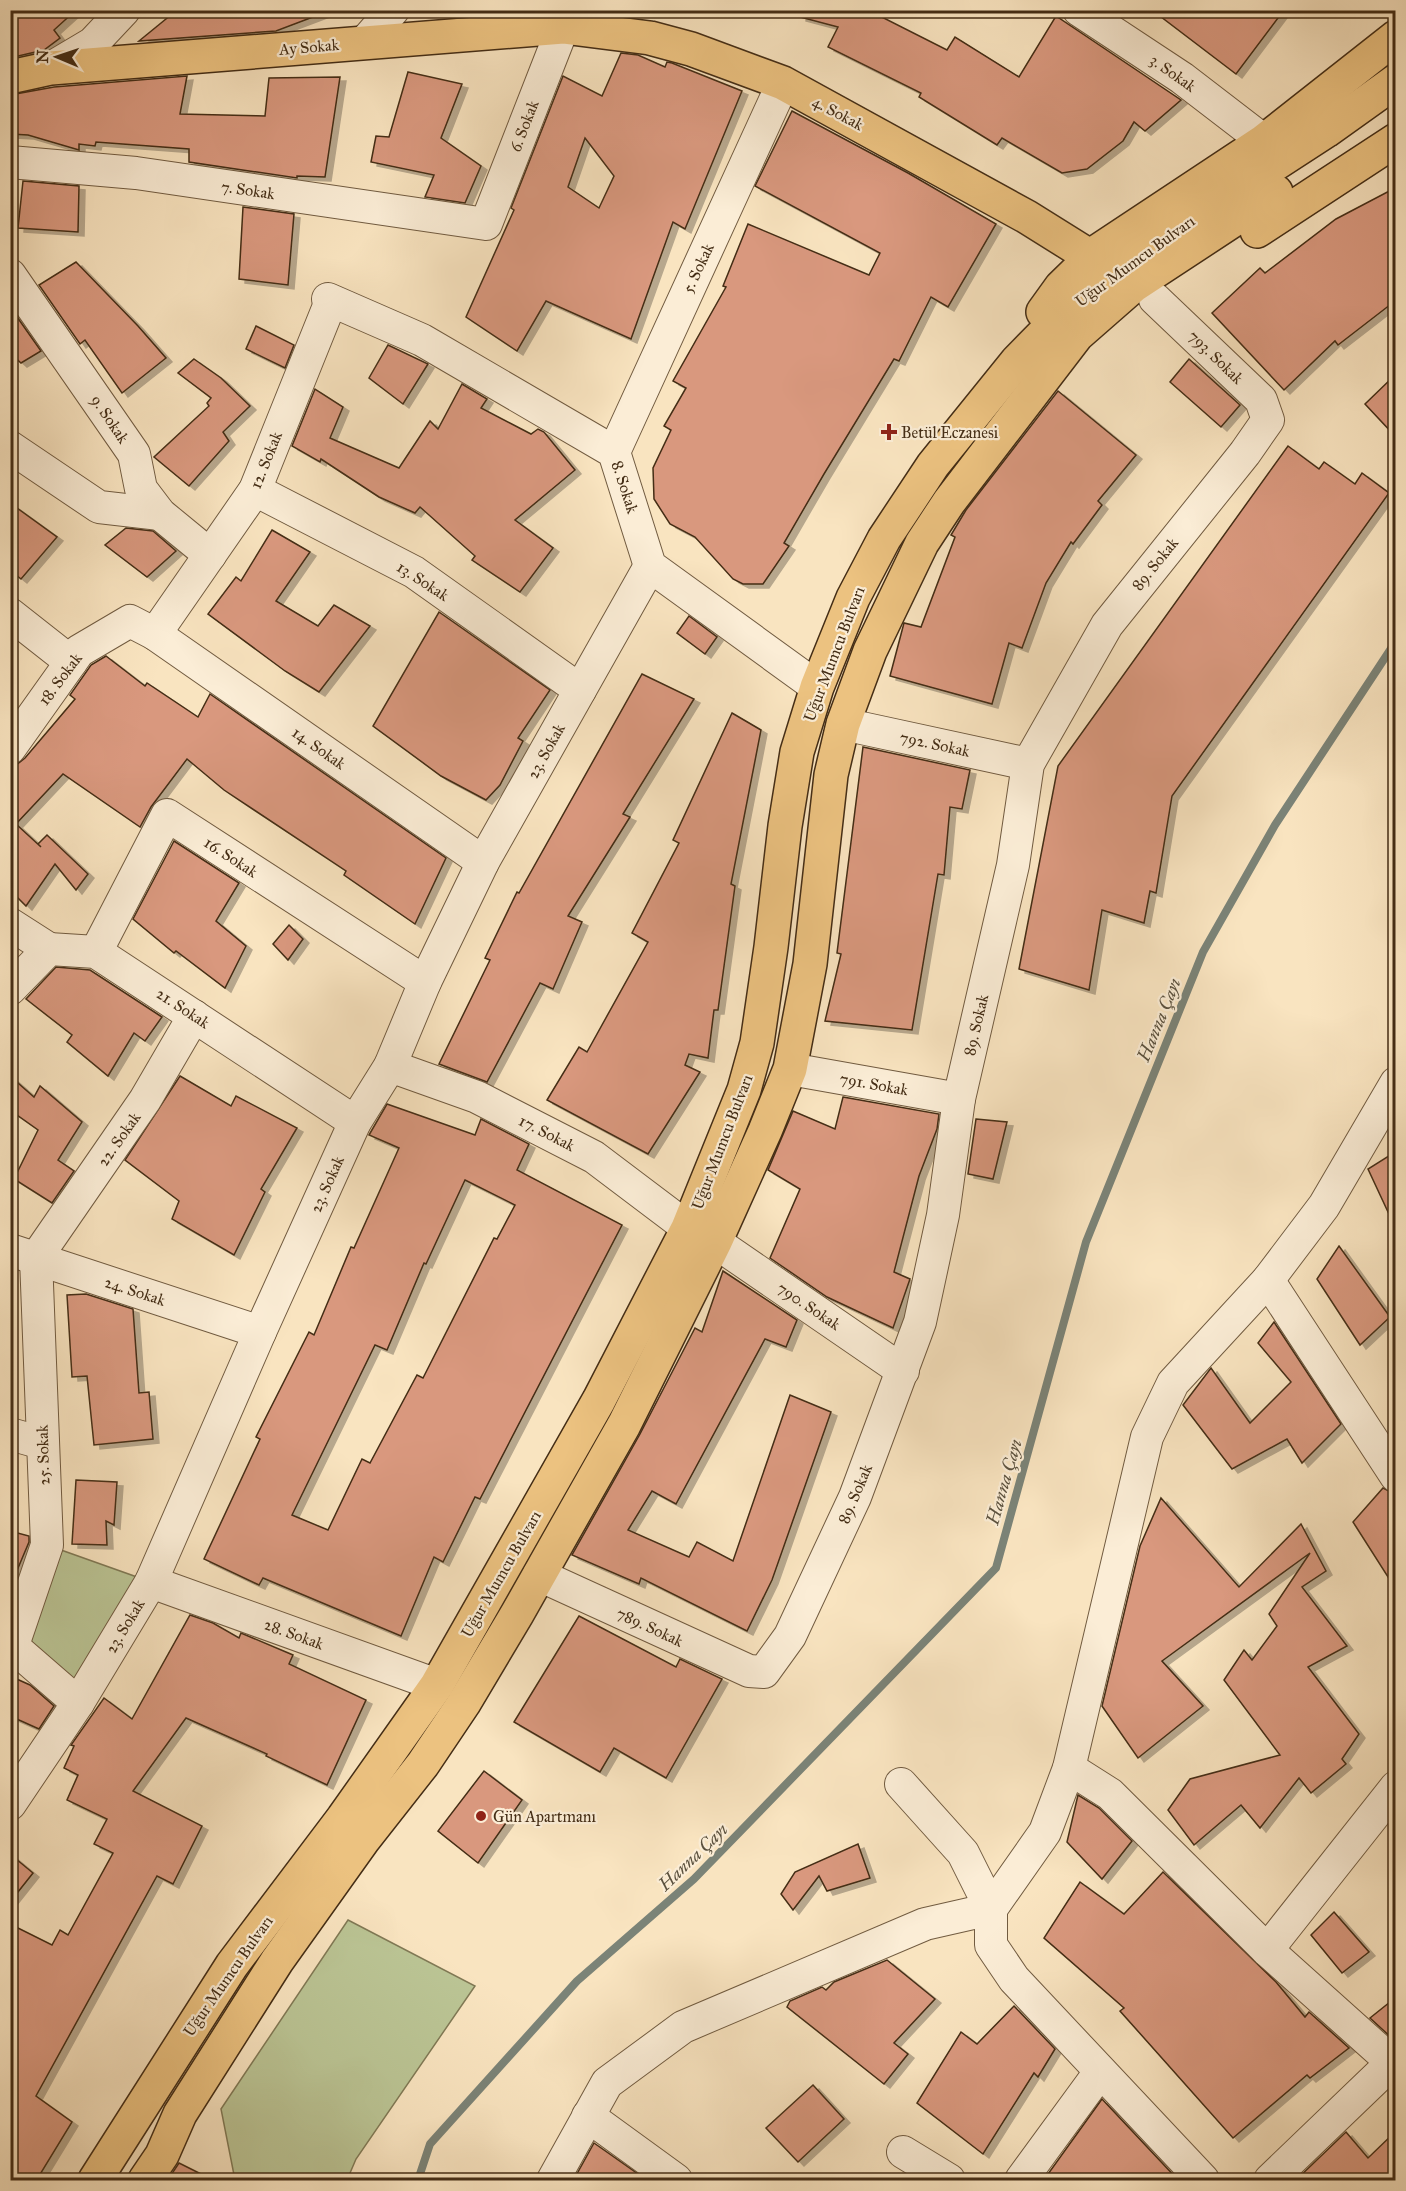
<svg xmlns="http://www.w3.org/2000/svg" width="1406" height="2191" viewBox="0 0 1406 2191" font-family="'IM FELL Great Primer',serif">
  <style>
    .green { fill: #bbc595; stroke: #807955; stroke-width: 1.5 }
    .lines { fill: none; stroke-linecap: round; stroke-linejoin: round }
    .stream { stroke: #7b8377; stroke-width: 8 }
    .building { fill: #d9987e; stroke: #442d15; stroke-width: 1.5; fill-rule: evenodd; filter: url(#shadow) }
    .minor-casing { stroke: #715b40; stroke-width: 34 }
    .major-casing { stroke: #442d15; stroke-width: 36 }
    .minor { stroke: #fbedd6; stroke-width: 32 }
    .major { stroke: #ecc280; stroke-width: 33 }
    .poi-dot { fill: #8f2418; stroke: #fbedd6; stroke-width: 2 }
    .labels { text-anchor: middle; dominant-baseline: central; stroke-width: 4.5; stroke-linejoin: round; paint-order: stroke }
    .street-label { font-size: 16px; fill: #442d15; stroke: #fbedd6 }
    .poi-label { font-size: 16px; fill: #442d15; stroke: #fbedd6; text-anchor: start }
    .water-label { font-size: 18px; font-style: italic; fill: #5b513e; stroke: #fbedd6 }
  </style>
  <defs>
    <filter id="shadow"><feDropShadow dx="6" dy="4" stdDeviation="0" flood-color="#0004"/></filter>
  </defs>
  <rect width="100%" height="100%" fill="#f9e4c0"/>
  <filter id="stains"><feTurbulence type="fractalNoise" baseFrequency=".00333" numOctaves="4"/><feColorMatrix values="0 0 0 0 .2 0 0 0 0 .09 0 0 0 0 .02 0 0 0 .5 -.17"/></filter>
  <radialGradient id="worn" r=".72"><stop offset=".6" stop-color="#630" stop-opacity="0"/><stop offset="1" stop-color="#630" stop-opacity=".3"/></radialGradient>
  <g class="green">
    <polygon points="47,1545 151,1582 78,1703 13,1645"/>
    <polygon points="348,1920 475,1986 356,2159 347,2180 235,2180 221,2109"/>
  </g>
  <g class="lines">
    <polyline class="stream" points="418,2180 430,2144 577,1981 694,1879 996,1568 1086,1242 1203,952 1275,825 1396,641"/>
  </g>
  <g class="building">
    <polygon points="10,10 76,10 54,30 60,38 44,50 14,57 10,53"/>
    <polygon points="177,10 325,10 326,12 276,31 139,41"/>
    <polygon points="801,10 868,10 947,50 955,37 1019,77 1056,16 1181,100 1145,131 1134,122 1123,141 1087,169 1062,173 1002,138 997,145 919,97 921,93 828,47 838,27 800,17"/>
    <polygon points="1152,10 1284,10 1236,74"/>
    <path d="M621,53L638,55L665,67L667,62L672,63L742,91L685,229L673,222L631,339L546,301L517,351L466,317L514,210L511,208L563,76L602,96ZM585,138L614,176L599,208L568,187Z"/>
    <polygon points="408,72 462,84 441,138 481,166 465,203 425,197 434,175 371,162 376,136 389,137"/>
    <polygon points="187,76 180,114 265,116 269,78 340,77 325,177 297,176 297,178 189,162 189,149 96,142 95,146 79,144 79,150 28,135 10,134 10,95 54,87"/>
    <polygon points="792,111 908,173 996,224 948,307 931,297 899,361 894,359 824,474 784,543 789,546 763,584 743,584 733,579 695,537 670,524 654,499 653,468 671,430 664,426 686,388 673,381 726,287 723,286 748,224 869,275 880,253 755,186"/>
    <polygon points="23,181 79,186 78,232 18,228"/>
    <polygon points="1395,188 1395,301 1338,345 1335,341 1284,390 1212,313 1260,268 1265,273 1336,219"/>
    <polygon points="243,207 294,214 288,285 239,279"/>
    <polygon points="76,262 138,326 166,358 122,393 85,340 80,344 39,285"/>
    <polygon points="10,307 41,351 21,363 10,353"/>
    <polygon points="256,326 294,345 285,368 246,349"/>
    <polygon points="388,345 428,364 403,404 369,378"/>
    <polygon points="194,359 221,378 250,406 223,432 229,441 189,486 154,457 209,406 207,403 211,398 178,373"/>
    <polygon points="1189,359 1240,405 1221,427 1170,382"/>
    <polygon points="1395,375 1395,436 1365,404"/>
    <polygon points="462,384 487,399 481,408 531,434 538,429 544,432 575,470 515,520 553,548 520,592 472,560 475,556 420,507 415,513 379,497 321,459 320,462 292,446 315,389 343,407 330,438 399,468 430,421 438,429"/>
    <polygon points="1058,391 1136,455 1098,501 1102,505 1073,544 1071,542 1046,583 1022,648 1009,643 992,704 890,676 904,623 921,627 955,537 951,535 966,510"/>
    <polygon points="1288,446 1319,469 1324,462 1355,484 1362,473 1389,493 1172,796 1156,893 1150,891 1144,923 1102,910 1089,990 1019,969 1058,766"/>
    <polygon points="10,503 57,537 21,579 10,570"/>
    <polygon points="126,528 153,531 176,551 147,577 105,545"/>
    <polygon points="272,530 310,552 276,601 318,626 334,605 370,626 319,692 285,671 208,614 236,577 241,581"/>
    <polygon points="439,612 550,690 518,738 523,741 500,785 486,800 441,776 373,726"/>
    <polygon points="689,616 717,637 705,654 677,633"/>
    <polygon points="106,656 145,686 147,683 198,717 210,694 446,858 415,924 344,875 346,871 224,790 187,759 151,807 140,827 63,774 16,824 41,847 38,844 47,835 88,874 76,890 55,864 26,906 10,890 10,770 25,758 75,699 70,695 91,665"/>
    <polygon points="642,674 694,699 623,814 630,817 568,916 582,922 553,989 540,983 487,1082 439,1064 490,960 485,958 517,892 519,893"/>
    <polygon points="732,713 761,730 731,884 735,886 718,1010 714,1010 708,1058 689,1054 685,1065 700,1072 648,1154 547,1100 579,1047 587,1052 648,942 632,933 679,843 673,840"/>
    <polygon points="863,747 970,770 962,809 950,807 944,875 938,874 912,1030 825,1021 841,954 837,953"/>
    <polygon points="174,841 239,883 216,921 246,946 225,988 176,951 174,953 133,919"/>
    <polygon points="289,925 303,939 288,960 273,944"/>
    <polygon points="56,967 90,970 162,1017 145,1041 134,1033 108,1076 67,1042 72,1035 26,999"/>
    <polygon points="10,1076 34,1097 40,1086 82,1122 58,1160 74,1171 52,1203 14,1179 38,1130 10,1110"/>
    <polygon points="180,1076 231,1106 236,1096 297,1128 261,1189 265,1192 234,1255 172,1219 179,1201 125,1160"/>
    <polygon points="843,1097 939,1114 937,1129 919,1176 894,1272 910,1279 893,1328 827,1297 770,1258 800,1189 768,1170 793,1111 835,1129"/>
    <path d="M387,1104L475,1135L481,1119L529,1144L517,1170L622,1225L480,1499L475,1497L443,1562L434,1557L401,1636L263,1578L259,1585L204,1559L260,1439L256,1437L309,1332L314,1335L351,1247L354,1248L399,1148L369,1135ZM465,1180L515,1205L497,1239L494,1238L423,1378L417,1375L370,1463L362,1459L328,1530L292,1515L375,1345L387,1350L424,1263L426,1264Z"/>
    <polygon points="976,1119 1007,1122 993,1179 968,1174"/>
    <polygon points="1395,1152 1395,1227 1368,1169"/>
    <polygon points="1339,1246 1390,1317 1360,1345 1317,1279"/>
    <polygon points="723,1271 797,1320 786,1347 765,1339 676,1504 652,1491 628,1530 689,1557 697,1542 733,1561 790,1395 831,1412 772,1580 747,1631 641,1578 639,1584 572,1555 640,1434 695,1328 702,1332"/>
    <polygon points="86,1294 133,1309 139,1393 149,1392 153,1439 94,1445 87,1376 72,1377 67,1295"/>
    <polygon points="1274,1322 1341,1424 1302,1463 1287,1439 1232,1469 1183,1405 1211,1368 1250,1423 1291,1382 1258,1343"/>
    <polygon points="76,1480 117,1482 114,1525 106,1521 107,1545 72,1544"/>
    <polygon points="1383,1488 1395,1494 1395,1588 1353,1522"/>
    <polygon points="1161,1498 1239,1587 1301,1524 1326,1571 1302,1587 1347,1646 1308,1667 1359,1734 1342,1759 1346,1764 1311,1793 1299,1778 1260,1828 1241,1805 1194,1845 1168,1810 1190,1779 1280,1755 1224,1680 1244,1650 1252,1660 1277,1626 1269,1614 1310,1553 1162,1661 1203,1706 1138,1758 1102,1706 1140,1546"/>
    <polygon points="10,1531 29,1536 29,1542 10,1587"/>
    <polygon points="190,1615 213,1623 239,1638 241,1633 293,1655 289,1664 366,1700 327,1785 266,1756 267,1754 186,1718 133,1791 202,1826 173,1884 157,1876 36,2096 72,2122 36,2181 10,2181 10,1924 52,1945 60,1930 68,1935 113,1853 94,1844 107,1819 67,1800 78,1775 64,1768 74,1746 71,1745 104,1698 132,1719"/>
    <polygon points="579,1616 676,1667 680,1659 722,1679 666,1778 614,1748 600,1772 514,1722"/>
    <polygon points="10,1676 30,1685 54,1706 39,1729 10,1716"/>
    <polygon points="484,1771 522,1800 478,1863 438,1831"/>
    <polygon points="1078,1795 1099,1808 1132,1841 1102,1879 1067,1842"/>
    <polygon points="858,1844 870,1878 827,1891 819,1876 793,1910 781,1894 795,1872"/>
    <polygon points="10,1854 33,1873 10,1902"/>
    <polygon points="1163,1872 1276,1982 1305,2017 1309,2012 1349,2048 1310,2078 1307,2075 1233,2138 1120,2011 1124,2008 1044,1938 1080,1882 1124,1914"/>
    <polygon points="1334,1912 1369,1952 1342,1973 1311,1935"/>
    <polygon points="887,1960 935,1999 894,2043 908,2054 884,2084 787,2007 790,2001 822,1987 826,1990 834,1982"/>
    <polygon points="1395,1998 1395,2041 1370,2018"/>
    <polygon points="1014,2006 1055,2049 1038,2077 1034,2073 983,2154 917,2103 961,2032 977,2044"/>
    <polygon points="813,2085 844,2119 798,2162 766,2128"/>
    <polygon points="1102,2099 1179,2181 1043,2181"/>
    <polygon points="1346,2132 1368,2158 1395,2132 1395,2181 1295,2181"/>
    <polygon points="594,2143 638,2174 634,2181 573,2181"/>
    <polygon points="179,2163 215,2181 167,2181"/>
  </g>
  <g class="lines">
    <defs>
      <g id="minor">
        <polyline points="1079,10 1182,78 1264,141"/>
        <polyline points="364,43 393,10"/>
        <polyline points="51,68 93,43 124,10"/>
        <polyline points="10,162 136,173 486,224 563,27 606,10"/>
        <polyline points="10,275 134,454 141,489 160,514 210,555"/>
        <polyline points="328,299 422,340 614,452 650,566 817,687"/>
        <polyline points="10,447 99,507 160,514"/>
        <polyline points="614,452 783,83"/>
        <polyline points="255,490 414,572 580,690"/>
        <polyline points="10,614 71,662"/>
        <polyline points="155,634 255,490 331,301"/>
        <polyline points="843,724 1028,764"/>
        <polyline points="10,748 79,651 130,621 155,634 483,862"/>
        <polyline points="10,924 49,949"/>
        <polyline points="96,952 167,815 425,982"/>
        <polyline points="10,989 49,949 96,952 355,1122"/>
        <polyline points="390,1066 477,1097 594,1157 688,1228"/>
        <polyline points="790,1069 959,1099"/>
        <polyline points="715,1242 903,1371"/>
        <polyline points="10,1250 260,1332"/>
        <polyline points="1268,1280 1396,1476"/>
        <polyline points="10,1434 42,1443"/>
        <polyline points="539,1575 749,1671 764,1672 790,1636 855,1497 920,1322 943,1215 959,1099 1013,865 1028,764 1107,625 1245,453 1268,420 1261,400 1155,299"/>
        <polyline points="151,1582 437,1685"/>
        <polyline points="10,1644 78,1703"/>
        <polyline points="13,1645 47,1545 36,1258 145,1100 194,1016"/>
        <polyline points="1069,1768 1110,1794 1267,1950 1392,2062"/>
        <polyline points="901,1784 963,1853 991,1909 991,1945 1014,1979 1203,2180"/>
        <polyline points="10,1804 78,1703 151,1582 260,1332 355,1122 390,1066 425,982 483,862 650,566"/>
        <polyline points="1267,1950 1396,1787"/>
        <polyline points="588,2116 676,2180"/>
        <polyline points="903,2152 949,2180"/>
        <polyline points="553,2180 607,2083 683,2027 925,1924 991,1909 1045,1832 1069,1768 1147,1437 1173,1383 1268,1280 1324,1206 1396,1083"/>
        <polyline points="1021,2180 1100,2072"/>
        <polyline points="1270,2180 1396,2059"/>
      </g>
      <g id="major">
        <polyline points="10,77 51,68 563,27 650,38 691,49 783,83 1027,217 1091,257"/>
        <polyline points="1257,231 1396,140"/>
        <polyline points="1043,312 1061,287 1098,251 1264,141 1396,37"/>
        <polyline points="95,2180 232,1965 343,1818 437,1685 599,1400 688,1228 744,1090 757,1043 771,947 785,826 797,752 817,687 853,598 884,539 933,465 1017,361 1073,304 1158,240 1326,131 1396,81"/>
        <polyline points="145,2180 162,2155 180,2114 277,1961 364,1839 423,1764 464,1703 517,1614 624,1425 715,1242 765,1131 790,1069 810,964 831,775 843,724 870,651 922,543 949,502 1077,335 1133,286 1276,192"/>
      </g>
    </defs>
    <use href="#minor" class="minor-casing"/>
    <use href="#major" class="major-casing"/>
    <use href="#minor" class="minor"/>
    <use href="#major" class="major"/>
  </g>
  <g class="poi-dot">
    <path d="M886 423h6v6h6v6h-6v6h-6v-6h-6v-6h6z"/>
    <circle cx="481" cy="1816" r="6"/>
  </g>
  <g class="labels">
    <g class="street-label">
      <text transform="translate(309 47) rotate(-5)">Ay Sokak</text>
      <text transform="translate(1173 73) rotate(35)">3. Sokak</text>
      <text transform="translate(838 113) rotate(28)">4. Sokak</text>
      <text transform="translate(524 126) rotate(-69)">6. Sokak</text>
      <text transform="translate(248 190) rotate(8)">7. Sokak</text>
      <text transform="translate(1135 261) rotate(-36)">Uğur Mumcu Bulvarı</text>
      <text transform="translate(698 268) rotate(-65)">5. Sokak</text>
      <text transform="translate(1216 357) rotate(44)">793. Sokak</text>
      <text transform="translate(110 419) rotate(56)">9. Sokak</text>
      <text transform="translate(266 460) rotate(-68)">12. Sokak</text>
      <text transform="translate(625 487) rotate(72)">8. Sokak</text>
      <text transform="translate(1155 564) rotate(-51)">89. Sokak</text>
      <text transform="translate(423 581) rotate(33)">13. Sokak</text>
      <text transform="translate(834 654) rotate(-69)">Uğur Mumcu Bulvarı</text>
      <text transform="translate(60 679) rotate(-53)">18. Sokak</text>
      <text transform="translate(935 744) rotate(12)">792. Sokak</text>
      <text transform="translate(319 748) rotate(35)">14. Sokak</text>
      <text transform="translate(546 751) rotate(-61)">23. Sokak</text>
      <text transform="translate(231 857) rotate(33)">16. Sokak</text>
      <text transform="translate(183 1008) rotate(33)">21. Sokak</text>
      <text transform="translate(976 1025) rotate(-77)">89. Sokak</text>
      <text transform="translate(874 1084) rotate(10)">791. Sokak</text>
      <text transform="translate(547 1133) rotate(27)">17. Sokak</text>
      <text transform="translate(119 1139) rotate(-55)">22. Sokak</text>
      <text transform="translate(722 1142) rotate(-69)">Uğur Mumcu Bulvarı</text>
      <text transform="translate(327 1184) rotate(-66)">23. Sokak</text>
      <text transform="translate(135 1291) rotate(18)">24. Sokak</text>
      <text transform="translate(809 1306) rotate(34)">790. Sokak</text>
      <text transform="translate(43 1455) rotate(-92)">25. Sokak</text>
      <text transform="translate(855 1494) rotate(-67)">89. Sokak</text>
      <text transform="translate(501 1574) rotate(-60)">Uğur Mumcu Bulvarı</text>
      <text transform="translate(125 1626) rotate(-59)">23. Sokak</text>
      <text transform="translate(650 1627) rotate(25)">789. Sokak</text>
      <text transform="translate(294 1634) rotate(20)">28. Sokak</text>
      <text transform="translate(228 1976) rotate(-55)">Uğur Mumcu Bulvarı</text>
    </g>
    <g class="poi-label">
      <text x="901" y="432">Betül Eczanesi</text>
      <text x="493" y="1816">Gün Apartmanı</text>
    </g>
    <g class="water-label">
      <text transform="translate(1159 1020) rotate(-68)">Hanna Çayı</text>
      <text transform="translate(1004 1482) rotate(-74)">Hanna Çayı</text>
      <text transform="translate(693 1857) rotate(-44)">Hanna Çayı</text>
    </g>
  </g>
  <rect width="1406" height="2191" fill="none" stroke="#f9e4c0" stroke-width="36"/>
  <rect x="12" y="12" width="1382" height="2167" fill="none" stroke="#442d15" stroke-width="3"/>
  <rect x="18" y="18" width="1370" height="2155" fill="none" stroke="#442d15" stroke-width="1.5"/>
  <g transform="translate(57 57) rotate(272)" stroke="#fbedd6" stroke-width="4.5" paint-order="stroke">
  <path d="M0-4.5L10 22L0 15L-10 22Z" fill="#442d15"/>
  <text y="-9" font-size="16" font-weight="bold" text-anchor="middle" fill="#442d15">N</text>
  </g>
  <rect width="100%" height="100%" filter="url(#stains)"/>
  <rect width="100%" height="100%" fill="url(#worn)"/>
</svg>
